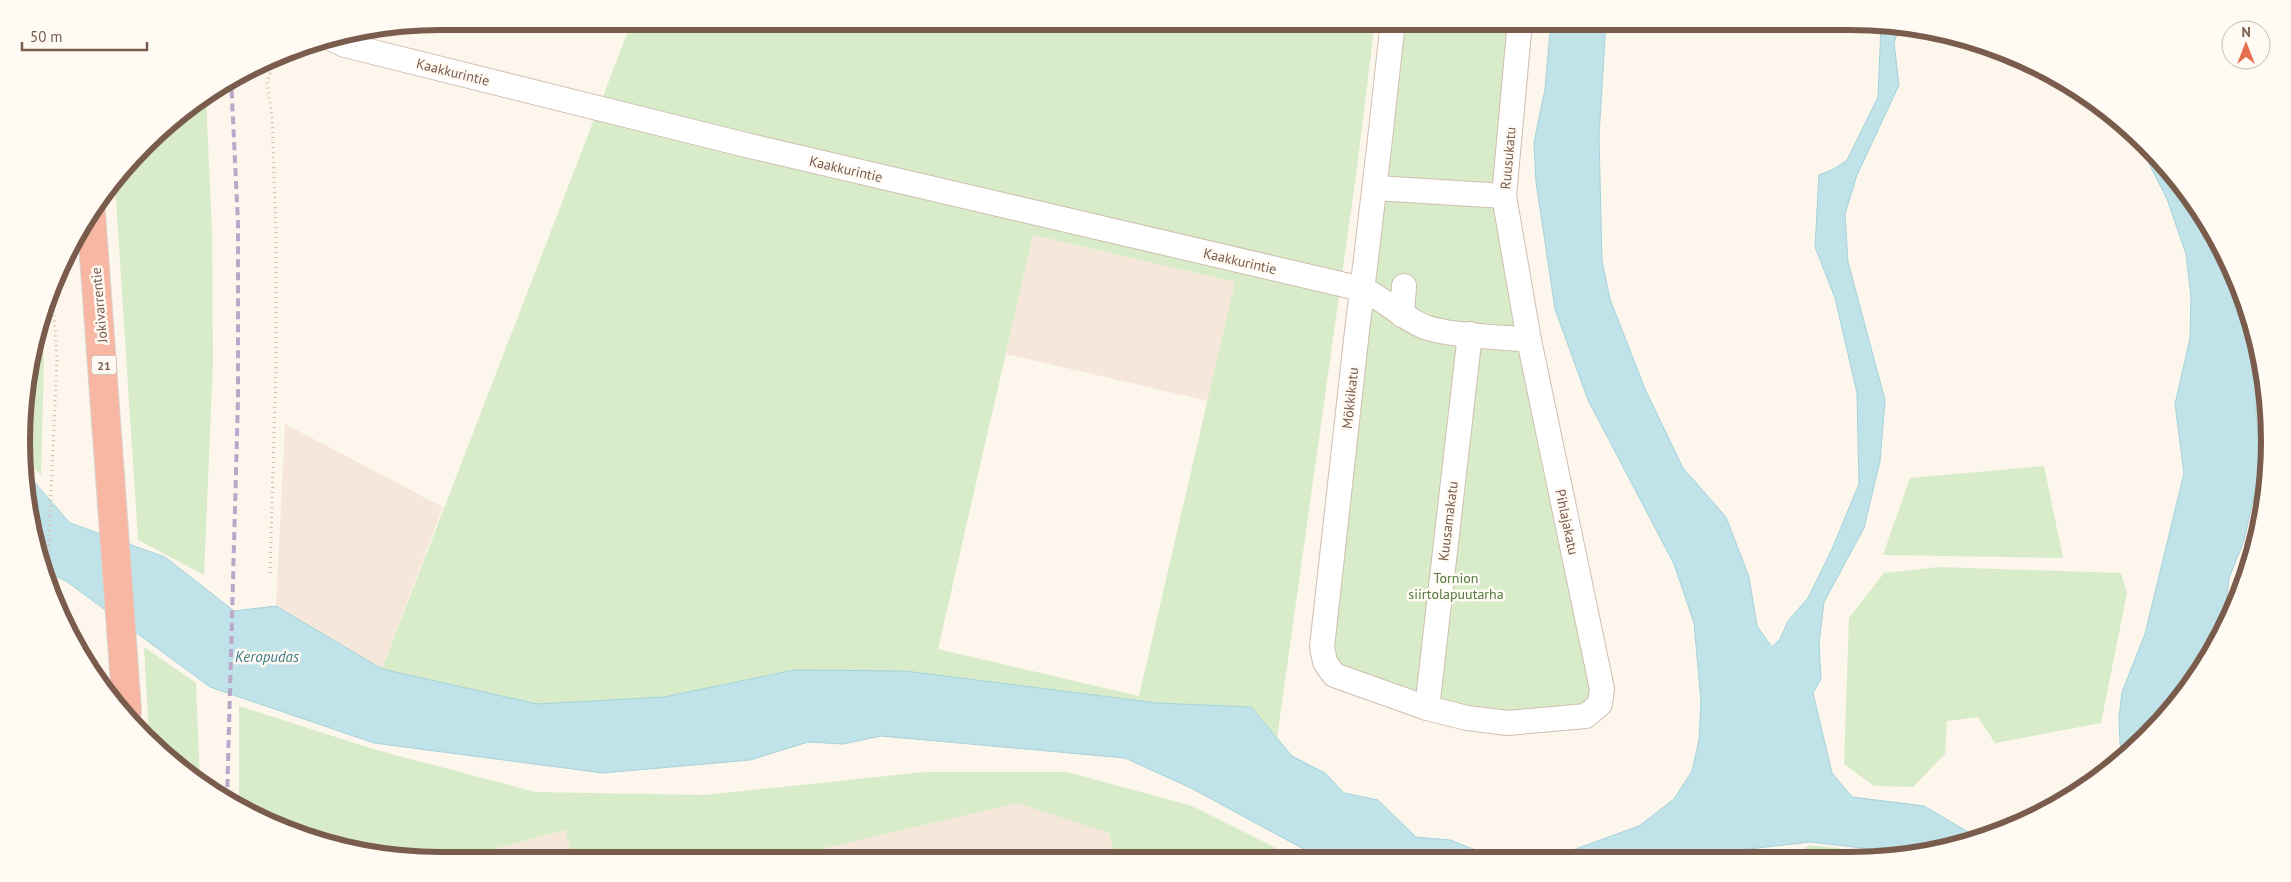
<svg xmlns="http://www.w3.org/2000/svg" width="2291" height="882" viewBox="0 0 2291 882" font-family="'PT Sans',sans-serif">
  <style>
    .residential { fill: #f5e8da }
    .green { fill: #d8ecc9; fill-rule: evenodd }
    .water { fill: #bfe3e8; stroke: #a5d3da }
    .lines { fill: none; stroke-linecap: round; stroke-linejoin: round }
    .minor-casing { stroke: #d1beb0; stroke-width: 26 }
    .highway-casing { stroke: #dad1cd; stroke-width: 30 }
    .path { stroke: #d9b8a5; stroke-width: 3; stroke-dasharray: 1 4; stroke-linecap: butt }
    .minor { stroke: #fff; stroke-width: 24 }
    .highway { stroke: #f7b7a3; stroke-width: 28 }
    .rail { stroke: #b9a8c9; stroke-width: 4; stroke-dasharray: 8 5; stroke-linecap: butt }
    .labels { text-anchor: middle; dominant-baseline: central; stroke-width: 5; stroke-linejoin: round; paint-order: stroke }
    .shield { fill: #fffaf3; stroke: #a28b7f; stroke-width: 1 }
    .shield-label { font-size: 12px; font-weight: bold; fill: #7a5c4d }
    .street-label { font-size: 14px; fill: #7a5c4d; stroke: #fffaf3 }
    .park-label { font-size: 14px; fill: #537a41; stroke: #fffaf3 }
    .water-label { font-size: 15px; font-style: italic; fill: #437c86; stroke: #fffaf3 }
    .rim { fill: none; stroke: #7a5c4d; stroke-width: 6 }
  </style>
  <rect width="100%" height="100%" fill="#fdf6ec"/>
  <g class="residential">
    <polygon points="1033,235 1235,282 1208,401 1006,354"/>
    <polygon points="285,424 443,507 382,669 276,606"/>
    <polygon points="1018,803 1110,833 1116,859 774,860"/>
    <polygon points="566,830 573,860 449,861"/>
  </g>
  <g class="green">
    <path d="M632,21H1375L1357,168L1277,738L1251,707L1157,703L794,670L664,697L537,704L382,669ZM1033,235L1235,282L1139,696L938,649Z"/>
    <polygon points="1398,21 1516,21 1499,192 1598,688 1582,710 1509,716 1436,704 1338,671 1329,647"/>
    <polygon points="206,96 212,232 213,363 204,575 138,540 115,185 164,125"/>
    <polygon points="40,319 44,361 41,475 27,460 25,386"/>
    <polygon points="2044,466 2063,558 1883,555 1910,478"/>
    <polygon points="1939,567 2121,573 2127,593 2101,723 1995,743 1978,717 1947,721 1945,754 1913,787 1874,786 1844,764 1849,618 1884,573"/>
    <polygon points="144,647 196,683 200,783 186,774 149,735"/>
    <polygon points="239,706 373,749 535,792 704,795 925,772 1067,772 1192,806 1298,859 1116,859 1109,833 1018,803 774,860 573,860 565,830 449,861 441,861 332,846 256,818 239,807"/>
    <polygon points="1810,845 1870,852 1882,857 1789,857"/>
  </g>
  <g class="water">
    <polygon points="1551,21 1606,21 1599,136 1602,261 1610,299 1645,389 1683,468 1726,517 1749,577 1757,626 1772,647 1780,639 1788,621 1808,598 1832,549 1859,484 1857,393 1835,298 1815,247 1819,175 1834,169 1847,160 1878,97 1881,25 1899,28 1894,43 1899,85 1857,175 1845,214 1848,262 1885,400 1880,461 1864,528 1824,602 1819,644 1821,679 1813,693 1832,773 1852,797 1924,806 1975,836 1905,857 1889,857 1871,849 1810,842 1732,851 1722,858 1534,858 1559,855 1639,826 1674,799 1692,771 1699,740 1701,702 1694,623 1674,564 1588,400 1555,309 1536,182 1534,142 1545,89"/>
    <polygon points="2135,136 2166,164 2214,231 2248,306 2258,351 2256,413 2261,463 2244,541 2229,578 2226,604 2218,632 2199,674 2125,758 2120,744 2119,717 2122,692 2145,634 2184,473 2175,404 2190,338 2191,297 2186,254 2167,199"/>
    <polygon points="28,475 70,523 165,557 234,611 276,606 382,669 537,704 664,697 794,670 905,671 1157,703 1251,707 1292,756 1325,773 1344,793 1378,800 1416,837 1450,840 1496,858 1322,859 1191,788 1125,758 881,736 843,744 808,742 750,760 603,773 374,743 210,687 66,581 44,571 29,523"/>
  </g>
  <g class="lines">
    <defs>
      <g id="minor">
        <path d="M332,39L345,45L746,145L1362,289C1385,299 1402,318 1425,327C1451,336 1501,337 1529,340L1602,689L1600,704L1586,716L1508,723L1467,718L1427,708L1334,675L1325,662L1322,647L1357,331C1370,228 1382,125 1393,21"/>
        <polyline points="1376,188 1504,196 1520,21"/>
        <polyline points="1504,196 1529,340"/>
        <polyline points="1402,315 1404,286"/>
        <polyline points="1427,708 1470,334"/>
      </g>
      <polyline id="highway" points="91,214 127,711"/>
    </defs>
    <use href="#minor" class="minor-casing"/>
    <use href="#highway" class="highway-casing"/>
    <g class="path">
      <polyline points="270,573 276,368 276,233 272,117 267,81 272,68 281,55"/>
      <polyline points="47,581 57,359 52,287"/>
    </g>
    <use href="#minor" class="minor"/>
    <use href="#highway" class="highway"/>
    <polyline class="rail" points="227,800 238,399 238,223 231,78"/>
  </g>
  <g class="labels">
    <rect class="shield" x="91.5" y="355.5" width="25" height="19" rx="4"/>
    <g class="shield-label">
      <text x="104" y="365">21</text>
    </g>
    <g class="street-label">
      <text transform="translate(453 72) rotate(14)">Kaakkurintie</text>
      <text transform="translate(1508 158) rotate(-85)">Ruusukatu</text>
      <text transform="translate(846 169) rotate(13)">Kaakkurintie</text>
      <text transform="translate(1240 261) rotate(13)">Kaakkurintie</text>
      <text transform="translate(99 305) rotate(-95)">Jokivarrentie</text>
      <text transform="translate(1350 398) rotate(-84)">Mökkikatu</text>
      <text transform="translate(1448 521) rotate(-83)">Kuusamakatu</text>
      <text transform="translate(1567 522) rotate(78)">Pihlajakatu</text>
    </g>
    <g class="park-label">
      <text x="1456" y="578">Tornion<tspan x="1456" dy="16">siirtolapuutarha</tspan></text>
    </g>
    <g class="water-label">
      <text x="267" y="656">Keropudas</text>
    </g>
  </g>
  <path d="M0 0H2291V882H0ZM441 30H1850A411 411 0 0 1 2261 441V441A411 411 0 0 1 1850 852H441A411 411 0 0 1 30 441V441A411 411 0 0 1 441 30Z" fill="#fffaf3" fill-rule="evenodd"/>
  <path class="rim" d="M441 30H1850A411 411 0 0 1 2261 441V441A411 411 0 0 1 1850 852H441A411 411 0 0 1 30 441V441A411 411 0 0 1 441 30Z"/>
  <g transform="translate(2246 45)"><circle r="24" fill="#fffaf3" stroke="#cabbb1"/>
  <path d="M0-4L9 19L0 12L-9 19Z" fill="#e76f51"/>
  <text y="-8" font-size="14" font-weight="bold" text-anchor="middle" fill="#7a5c4d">N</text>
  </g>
  <path d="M22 42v8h125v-8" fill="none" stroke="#7a5c4d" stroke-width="2.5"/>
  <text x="30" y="42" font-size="15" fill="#7a5c4d" stroke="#fffaf3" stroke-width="4" paint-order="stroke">50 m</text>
</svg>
